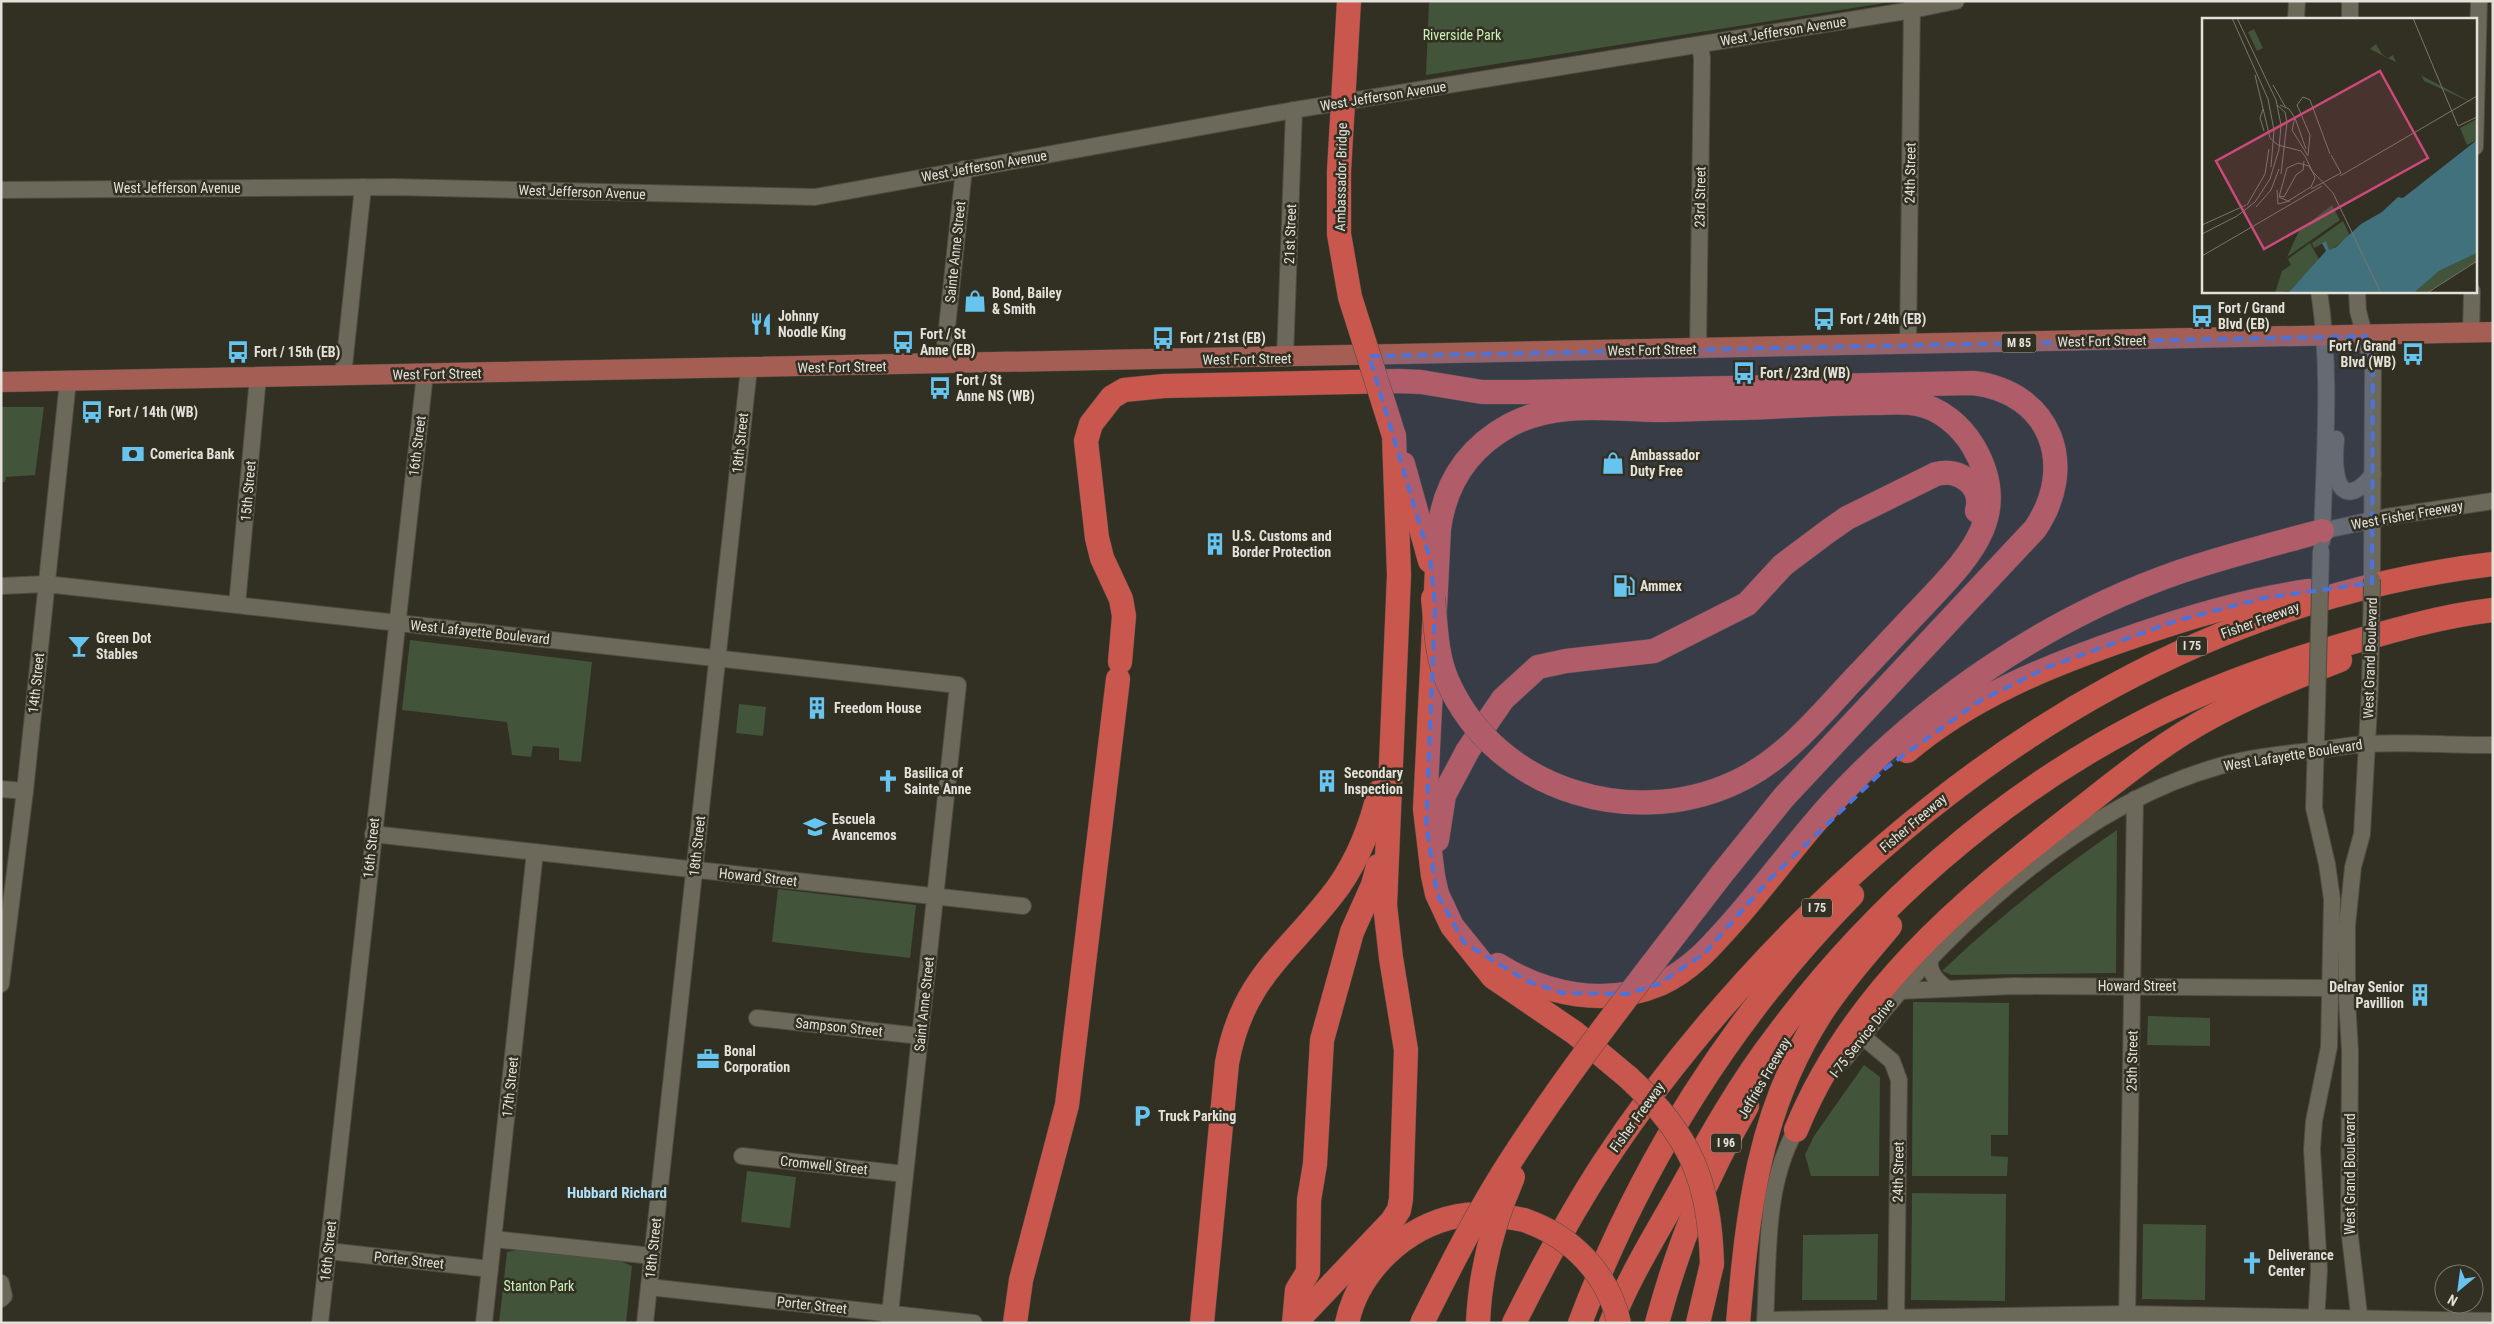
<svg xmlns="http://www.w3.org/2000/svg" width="2494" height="1324" viewBox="0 0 2494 1324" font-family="'Roboto Condensed',sans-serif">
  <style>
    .green { fill: #425439 }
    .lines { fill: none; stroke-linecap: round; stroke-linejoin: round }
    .minor-casing { stroke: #4e4c41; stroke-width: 18 }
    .major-casing { stroke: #4e4c41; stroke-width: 21 }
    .highway-casing { stroke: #4e4c41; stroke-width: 25 }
    .minor { stroke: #6c685a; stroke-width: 16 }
    .major { stroke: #a45e53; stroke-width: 20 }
    .highway { stroke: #c9574e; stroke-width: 24 }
    .minor-bridge-casing { stroke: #4e4c41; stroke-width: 18; stroke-linecap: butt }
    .highway-bridge-casing { stroke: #4e4c41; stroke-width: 25; stroke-linecap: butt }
    .minor-bridge { stroke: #6c685a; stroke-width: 16 }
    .highway-bridge { stroke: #c9574e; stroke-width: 24 }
    .marked { fill: #4e73d8; fill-opacity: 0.2; stroke: #4e73d8; stroke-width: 4; stroke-dasharray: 10 6; stroke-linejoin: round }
    .labels { text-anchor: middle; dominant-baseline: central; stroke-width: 5; stroke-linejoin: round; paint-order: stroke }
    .shield { fill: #322f23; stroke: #aeaca2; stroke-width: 1 }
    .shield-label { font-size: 12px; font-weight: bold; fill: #e3e1d9 }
    .street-label { font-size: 14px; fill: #e3e1d9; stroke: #322f23 }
    .park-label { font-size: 14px; fill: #ccf1b8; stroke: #322f23 }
    .poi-label { font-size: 14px; font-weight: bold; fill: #e3e1d9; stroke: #322f23; text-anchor: start }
    .neighbourhood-label { font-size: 15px; font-weight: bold; fill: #b1e1f9; stroke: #322f23 }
    .inset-road { fill: none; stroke: #79766c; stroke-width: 1 }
    .view { fill: #ca4a7a; fill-opacity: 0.15; stroke: #ca4a7a; stroke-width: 2.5 }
    .inset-edge { fill: none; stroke: #e3e1d9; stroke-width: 2.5 }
  </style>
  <rect width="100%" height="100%" fill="#322f23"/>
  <g class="green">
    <polygon points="1429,1 1898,1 1426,75"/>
    <polygon points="1,407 44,407 35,475 6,477 5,482 1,482"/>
    <polygon points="410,640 592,662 581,762 559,760 559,748 533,746 531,757 512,755 507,722 402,710"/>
    <polygon points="739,704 766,707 763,736 736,733"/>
    <path d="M2117,830L2116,973L1951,975L1942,971C1997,919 2054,873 2117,830Z"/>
    <polygon points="778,889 916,905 910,958 772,942"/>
    <polygon points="1913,1002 2009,1003 2008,1135 1991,1135 1991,1156 2008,1157 2007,1176 1912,1176"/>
    <polygon points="2148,1016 2210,1018 2210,1046 2147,1045"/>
    <polygon points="1864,1065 1880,1077 1879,1176 1811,1176 1805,1155 1814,1136"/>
    <polygon points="747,1171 796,1177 790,1228 741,1222"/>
    <polygon points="1912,1193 2006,1194 2005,1301 1911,1300"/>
    <polygon points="2143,1224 2206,1225 2205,1300 2142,1299"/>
    <polygon points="1878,1234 1877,1300 1802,1300 1803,1235"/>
    <polygon points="526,1248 613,1258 632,1266 626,1323 499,1323 507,1252"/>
  </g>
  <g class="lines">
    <defs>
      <g id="minor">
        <polyline points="2296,19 2297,1"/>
        <polyline points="2350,19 2350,1"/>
        <polyline points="2475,147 2479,1"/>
        <polyline points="1,190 393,187 815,197 1294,110 1912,10 1956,1"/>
        <path d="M2319,291C2332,373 2324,458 2322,541"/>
        <polyline points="2357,291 2358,311 2373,367 2372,579"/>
        <polyline points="2471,333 2472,291"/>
        <polyline points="1908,345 1912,1"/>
        <polyline points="1698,349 1702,58 1700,45"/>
        <polyline points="1285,358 1294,110"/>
        <polyline points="943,365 964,169"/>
        <polyline points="343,376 363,187"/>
        <path d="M2336,439C2335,450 2334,461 2336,471C2340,503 2360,492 2373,474"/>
        <polyline points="2322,531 2386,517 2493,501"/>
        <polyline points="1,586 46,584 958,685 889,1323"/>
        <polyline points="237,605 258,377"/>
        <polyline points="1,789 25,791"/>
        <polyline points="373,834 1023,906"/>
        <path d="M1930,958C1928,972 1936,980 1946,988"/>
        <polyline points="1,984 25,791 68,381"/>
        <polyline points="1899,991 2014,986 2329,988"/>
        <polyline points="757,1018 920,1036"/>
        <polyline points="1862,1036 1892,1061 1899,1080 1896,1323"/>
        <path d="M1844,1060C1935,940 2072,807 2220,766C2251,757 2285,754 2318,750C2334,748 2350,745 2367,744C2409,741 2451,746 2493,745"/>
        <polyline points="742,1156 905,1174"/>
        <polyline points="494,1239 652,1256"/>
        <polyline points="328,1251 490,1269"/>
        <polyline points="1,1283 4,1296 1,1299"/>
        <polyline points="649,1287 974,1323"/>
        <polyline points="1766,1320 2128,1314 2493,1321"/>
        <polyline points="320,1323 425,374"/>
        <polyline points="484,1323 535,852"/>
        <polyline points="645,1323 749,368"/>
        <path d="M1765,1323C1769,1254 1763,1181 1801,1121"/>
        <polyline points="2127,1323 2135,799"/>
        <polyline points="2316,1323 2319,1270 2312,1149 2314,1121 2329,1047 2332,899 2327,864 2314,808 2317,705"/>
        <polyline points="2360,1323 2349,1228 2350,1051 2347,1000 2347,926 2353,867 2362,834 2370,688"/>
      </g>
      <polyline id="major" points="1,382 2493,332"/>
      <g id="highway">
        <polyline points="1403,464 1430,561"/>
        <path d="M1120,662L1124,616L1121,599L1102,558L1097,538L1086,441L1091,424L1112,397L1124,390L1164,386L1398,381L1421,382L1482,392H1526L1973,383C2051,392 2078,466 2035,529L1784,797L1721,875"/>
        <path d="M1907,751C1971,697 2048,666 2126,639C2186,618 2245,600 2309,591"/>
        <path d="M1437,840L1444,795L1468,750L1503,699L1538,667L1566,661L1654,651L1747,604L1783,565L1827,532L1847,518L1936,474C1959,468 1984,485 1977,511"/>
        <path d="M1498,965C1546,995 1606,1007 1660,984C1693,969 1714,943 1738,916C1769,880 1798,841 1830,805C1924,702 2047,618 2179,572C2226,556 2274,544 2322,531"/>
        <path d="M1629,1078L1575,1033L1493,977L1452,926L1437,894L1433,876L1425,809L1439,529C1445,483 1468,448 1510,425C1555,401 1606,409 1656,410C1684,410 1713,408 1741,408C1785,407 1828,403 1872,403C1886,403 1903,401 1917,404C1940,408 1961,426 1973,446C2014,515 1968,558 1923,606C1900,630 1878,654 1855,678"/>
        <path d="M1796,1130C1852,993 1960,903 2074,814C2119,779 2162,743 2213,716C2253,694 2297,677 2340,660"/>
        <polyline points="1015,1323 1021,1280 1067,1105 1118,679"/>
        <path d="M1202,1323L1227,1063C1243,975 1291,952 1339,886C1359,857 1371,826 1379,792"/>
        <polyline points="1294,1323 1297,1290 1308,1272 1309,1200 1315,1164 1322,1040 1352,932 1373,885 1378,866"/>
        <polyline points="1295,1323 1392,1221 1399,1210 1401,1199 1406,1050 1391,958 1385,905 1399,575 1394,436"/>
        <path d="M1347,1323C1358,1270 1406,1226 1458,1216C1480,1212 1503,1216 1524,1220"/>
        <path d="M1514,1323C1541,1269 1570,1215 1603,1164C1658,1080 1724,1001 1795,929C1990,734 2215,598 2493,564"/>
        <path d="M1580,1323C1640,1164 1733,1016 1852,895"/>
        <path d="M1611,1323C1629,1277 1656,1234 1680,1191C1710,1137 1740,1083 1778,1034C1872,908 1997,798 2137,725C2200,691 2267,667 2336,647C2387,632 2440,616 2493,610"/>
        <path d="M1657,1323C1679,1242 1705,1179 1747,1106"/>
        <polyline points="1698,1323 1712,1264"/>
        <path d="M1738,1323C1748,1211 1758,1112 1820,1015C1840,983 1866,955 1890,926"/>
      </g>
    </defs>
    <use href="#minor" class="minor-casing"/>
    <use href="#major" class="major-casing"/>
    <use href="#highway" class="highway-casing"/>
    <use href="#minor" class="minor"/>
    <use href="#major" class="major"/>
    <use href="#highway" class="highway"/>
    <defs>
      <g id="minor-bridge">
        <polyline points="2370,688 2372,579"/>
        <polyline points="2317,705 2321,550"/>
      </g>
      <g id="highway-bridge">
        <polyline points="1349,1 1339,171 1339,234 1350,297 1394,436"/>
        <path d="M1433,598C1436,626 1436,654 1447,680C1496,793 1640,834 1746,777C1790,753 1821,714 1855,678"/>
        <path d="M1629,1078C1690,1135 1710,1181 1712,1264"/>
        <path d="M1524,1220C1571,1236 1608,1273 1619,1323"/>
        <path d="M1422,1323C1447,1273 1472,1223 1501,1176C1567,1071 1645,974 1721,875"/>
        <path d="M1478,1323C1480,1273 1493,1223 1513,1177"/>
      </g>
    </defs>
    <use href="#minor-bridge" class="minor-bridge-casing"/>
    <use href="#highway-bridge" class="highway-bridge-casing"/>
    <use href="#minor-bridge" class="minor-bridge"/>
    <use href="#highway-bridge" class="highway-bridge"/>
  </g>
  <path class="marked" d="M2366,336L2373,367L2372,583L2264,598L2176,621L2048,667L1978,702L1886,768L1770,879L1705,953L1659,984L1627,994L1562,993L1527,981L1464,943L1437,894L1426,825L1435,605L1430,559L1369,356Z"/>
  <defs>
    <symbol id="shop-bare" viewBox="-9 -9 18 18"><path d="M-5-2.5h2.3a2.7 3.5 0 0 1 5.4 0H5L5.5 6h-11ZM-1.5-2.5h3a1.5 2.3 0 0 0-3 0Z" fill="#66c4ef" stroke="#322f23" stroke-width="2.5" paint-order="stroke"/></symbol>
    <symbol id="bus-bare" viewBox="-9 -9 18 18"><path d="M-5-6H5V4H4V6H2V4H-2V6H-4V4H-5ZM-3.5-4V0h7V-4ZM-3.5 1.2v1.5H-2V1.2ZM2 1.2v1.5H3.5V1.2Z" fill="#66c4ef" stroke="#322f23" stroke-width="2.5" paint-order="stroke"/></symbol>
    <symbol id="restaurant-bare" viewBox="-9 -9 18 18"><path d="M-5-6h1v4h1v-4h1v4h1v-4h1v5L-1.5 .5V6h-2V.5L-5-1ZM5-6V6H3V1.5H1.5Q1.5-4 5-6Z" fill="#66c4ef" stroke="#322f23" stroke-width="2.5" paint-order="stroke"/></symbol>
    <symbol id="bank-bare" viewBox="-9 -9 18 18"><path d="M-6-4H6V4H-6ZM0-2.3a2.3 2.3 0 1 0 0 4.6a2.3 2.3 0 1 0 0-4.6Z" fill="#66c4ef" stroke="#322f23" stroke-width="2.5" paint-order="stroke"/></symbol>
    <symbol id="building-bare" viewBox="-9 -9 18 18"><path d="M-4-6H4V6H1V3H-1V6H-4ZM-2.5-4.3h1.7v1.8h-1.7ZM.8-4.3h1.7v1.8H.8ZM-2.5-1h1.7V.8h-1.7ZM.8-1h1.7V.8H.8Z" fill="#66c4ef" stroke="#322f23" stroke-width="2.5" paint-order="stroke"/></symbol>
    <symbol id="fuel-bare" viewBox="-9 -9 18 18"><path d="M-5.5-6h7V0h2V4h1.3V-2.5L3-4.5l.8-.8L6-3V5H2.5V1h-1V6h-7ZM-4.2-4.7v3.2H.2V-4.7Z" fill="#66c4ef" stroke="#322f23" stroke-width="2.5" paint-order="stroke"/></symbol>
    <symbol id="bar-bare" viewBox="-9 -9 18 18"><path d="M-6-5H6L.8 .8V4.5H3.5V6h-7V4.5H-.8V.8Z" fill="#66c4ef" stroke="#322f23" stroke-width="2.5" paint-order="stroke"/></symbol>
    <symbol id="church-bare" viewBox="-9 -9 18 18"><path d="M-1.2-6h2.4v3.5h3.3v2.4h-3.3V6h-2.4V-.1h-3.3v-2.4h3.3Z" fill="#66c4ef" stroke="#322f23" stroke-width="2.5" paint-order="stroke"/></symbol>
    <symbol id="school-bare" viewBox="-9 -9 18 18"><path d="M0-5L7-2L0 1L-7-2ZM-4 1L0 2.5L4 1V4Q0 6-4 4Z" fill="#66c4ef" stroke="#322f23" stroke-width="2.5" paint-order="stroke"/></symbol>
    <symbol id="office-bare" viewBox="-9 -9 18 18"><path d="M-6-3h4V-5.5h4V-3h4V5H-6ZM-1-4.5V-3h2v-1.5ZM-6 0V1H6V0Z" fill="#66c4ef" stroke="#322f23" stroke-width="2.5" paint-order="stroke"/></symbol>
    <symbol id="parking-bare" viewBox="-9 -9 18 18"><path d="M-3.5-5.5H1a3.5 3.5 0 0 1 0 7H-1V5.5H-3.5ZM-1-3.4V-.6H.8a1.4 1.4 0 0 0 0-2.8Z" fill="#66c4ef" stroke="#322f23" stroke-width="2.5" paint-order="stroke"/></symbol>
  </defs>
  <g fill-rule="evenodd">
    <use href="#shop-bare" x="959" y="285" width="32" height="32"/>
    <use href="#bus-bare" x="2186" y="300" width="32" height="32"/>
    <use href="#bus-bare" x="1808" y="303" width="32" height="32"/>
    <use href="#restaurant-bare" x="745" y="308" width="32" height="32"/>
    <use href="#bus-bare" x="1147" y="322" width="32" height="32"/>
    <use href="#bus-bare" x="887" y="326" width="32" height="32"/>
    <use href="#bus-bare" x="222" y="336" width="32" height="32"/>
    <use href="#bus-bare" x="2397" y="338" width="32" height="32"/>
    <use href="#bus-bare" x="1728" y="357" width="32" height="32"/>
    <use href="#bus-bare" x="924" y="372" width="32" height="32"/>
    <use href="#bus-bare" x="76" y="396" width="32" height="32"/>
    <use href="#bank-bare" x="117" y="438" width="32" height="32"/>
    <use href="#shop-bare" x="1597" y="447" width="32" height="32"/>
    <use href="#building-bare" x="1199" y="528" width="32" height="32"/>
    <use href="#fuel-bare" x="1608" y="570" width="32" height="32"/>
    <use href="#bar-bare" x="63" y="630" width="32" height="32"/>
    <use href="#building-bare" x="801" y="692" width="32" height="32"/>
    <use href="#church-bare" x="872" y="765" width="32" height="32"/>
    <use href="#building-bare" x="1311" y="765" width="32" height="32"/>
    <use href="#school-bare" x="799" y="811" width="32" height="32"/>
    <use href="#building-bare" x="2404" y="979" width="32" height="32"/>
    <use href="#office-bare" x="692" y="1043" width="32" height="32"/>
    <use href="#parking-bare" x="1126" y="1100" width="32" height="32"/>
    <use href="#church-bare" x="2236" y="1247" width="32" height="32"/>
  </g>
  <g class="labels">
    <g class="shield">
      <rect x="2001.5" y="333.5" width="35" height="19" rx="4"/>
      <rect x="2177" y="636.5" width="30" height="19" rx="4"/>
      <rect x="1802" y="898.5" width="30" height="19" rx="4"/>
      <rect x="1711" y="1133.5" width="30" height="19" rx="4"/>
    </g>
    <g class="shield-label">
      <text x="2019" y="343">M 85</text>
      <text x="2192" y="646">I 75</text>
      <text x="1817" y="908">I 75</text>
      <text x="1726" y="1143">I 96</text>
    </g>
    <g class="street-label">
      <text transform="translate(1783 31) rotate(-9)">West Jefferson Avenue</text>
      <text transform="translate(1383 96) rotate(-9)">West Jefferson Avenue</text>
      <text transform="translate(984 166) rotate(-10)">West Jefferson Avenue</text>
      <text transform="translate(1910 173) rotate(-89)">24th Street</text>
      <text transform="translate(1341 177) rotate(-89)">Ambassador Bridge</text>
      <text x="177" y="188">West Jefferson Avenue</text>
      <text transform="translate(582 192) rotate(2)">West Jefferson Avenue</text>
      <text transform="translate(1700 197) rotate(-89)">23rd Street</text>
      <text transform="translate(1290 234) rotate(-88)">21st Street</text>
      <text transform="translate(955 252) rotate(-84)">Sainte Anne Street</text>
      <text transform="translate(2102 341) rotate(-1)">West Fort Street</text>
      <text transform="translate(1652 350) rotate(-1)">West Fort Street</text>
      <text transform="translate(1247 359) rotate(-1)">West Fort Street</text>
      <text transform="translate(842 367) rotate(-1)">West Fort Street</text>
      <text transform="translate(437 374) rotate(-1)">West Fort Street</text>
      <text transform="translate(740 443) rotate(-84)">18th Street</text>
      <text transform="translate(417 446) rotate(-83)">16th Street</text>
      <text transform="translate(248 491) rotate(-85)">15th Street</text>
      <text transform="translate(2407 515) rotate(-10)">West Fisher Freeway</text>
      <text transform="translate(2260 620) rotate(-20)">Fisher Freeway</text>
      <text transform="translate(480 632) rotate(6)">West Lafayette Boulevard</text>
      <text transform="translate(2370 658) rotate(-88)">West Grand Boulevard</text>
      <text transform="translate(36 683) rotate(-84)">14th Street</text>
      <text transform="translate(2293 755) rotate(-9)">West Lafayette Boulevard</text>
      <text transform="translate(1913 823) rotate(-40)">Fisher Freeway</text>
      <text transform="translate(697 846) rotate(-84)">18th Street</text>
      <text transform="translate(371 848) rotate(-84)">16th Street</text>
      <text transform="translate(758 877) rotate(6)">Howard Street</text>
      <text x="2137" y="986">Howard Street</text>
      <text transform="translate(924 1004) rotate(-84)">Saint Anne Street</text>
      <text transform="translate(839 1027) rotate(6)">Sampson Street</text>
      <text transform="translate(1862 1038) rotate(-52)">I-75 Service Drive</text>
      <text transform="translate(2132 1061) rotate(-89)">25th Street</text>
      <text transform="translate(1764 1078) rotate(-60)">Jeffries Freeway</text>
      <text transform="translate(510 1087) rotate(-84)">17th Street</text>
      <text transform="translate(1637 1117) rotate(-54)">Fisher Freeway</text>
      <text transform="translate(824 1165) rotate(6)">Cromwell Street</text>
      <text transform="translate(1898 1172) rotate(-89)">24th Street</text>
      <text transform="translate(2350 1174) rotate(-90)">West Grand Boulevard</text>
      <text transform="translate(653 1248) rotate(-84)">18th Street</text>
      <text transform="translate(328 1251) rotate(-84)">16th Street</text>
      <text transform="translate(409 1260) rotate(6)">Porter Street</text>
      <text transform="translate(812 1305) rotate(6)">Porter Street</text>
    </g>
    <g class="park-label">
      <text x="1462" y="35">Riverside Park</text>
      <text x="539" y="1286">Stanton Park</text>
    </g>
    <g class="poi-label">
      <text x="992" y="293">Bond, Bailey<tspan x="992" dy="16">&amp; Smith</tspan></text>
      <text x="2218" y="308">Fort / Grand<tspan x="2218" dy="16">Blvd (EB)</tspan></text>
      <text x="778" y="316">Johnny<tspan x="778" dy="16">Noodle King</tspan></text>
      <text x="1840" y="319">Fort / 24th (EB)</text>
      <text x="920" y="334">Fort / St<tspan x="920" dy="16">Anne (EB)</tspan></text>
      <text x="1180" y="338">Fort / 21st (EB)</text>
      <text x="2396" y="346" text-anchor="end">Fort / Grand<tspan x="2396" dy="16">Blvd (WB)</tspan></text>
      <text x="254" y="352">Fort / 15th (EB)</text>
      <text x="1760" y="373">Fort / 23rd (WB)</text>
      <text x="956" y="380">Fort / St<tspan x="956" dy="16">Anne NS (WB)</tspan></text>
      <text x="108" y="412">Fort / 14th (WB)</text>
      <text x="150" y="454">Comerica Bank</text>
      <text x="1630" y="455">Ambassador<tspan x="1630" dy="16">Duty Free</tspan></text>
      <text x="1232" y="536">U.S. Customs and<tspan x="1232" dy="16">Border Protection</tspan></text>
      <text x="1640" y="586">Ammex</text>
      <text x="96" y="638">Green Dot<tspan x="96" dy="16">Stables</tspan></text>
      <text x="834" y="708">Freedom House</text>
      <text x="904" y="773">Basilica of<tspan x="904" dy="16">Sainte Anne</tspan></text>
      <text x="1344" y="773">Secondary<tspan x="1344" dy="16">Inspection</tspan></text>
      <text x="832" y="819">Escuela<tspan x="832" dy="16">Avancemos</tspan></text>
      <text x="2404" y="987" text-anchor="end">Delray Senior<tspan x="2404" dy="16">Pavillion</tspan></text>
      <text x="724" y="1051">Bonal<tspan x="724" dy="16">Corporation</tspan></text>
      <text x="1158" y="1116">Truck Parking</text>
      <text x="2268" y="1255">Deliverance<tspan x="2268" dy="16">Center</tspan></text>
    </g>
    <g class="neighbourhood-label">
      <text x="617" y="1193">Hubbard Richard</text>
    </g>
  </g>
  <g transform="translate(2202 18)">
    <rect width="275" height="275" fill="#322f23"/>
    <path d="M52,11L61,30L55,33L46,14ZM174,26L180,36L186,40L191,37L194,44L275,87L222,63L219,57L168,31ZM275,101V122L265,127L258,110ZM130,187L138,202L85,239L97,213ZM141,203L148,218L127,233L124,224L112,230L110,225ZM108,225L117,241L88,273L73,275L80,253L89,247L86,241ZM275,235V243L224,275H212L237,253Z" fill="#425439"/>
    <path d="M275,122V235L237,253L212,275H86L124,233L120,225L124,223L127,232L134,229L159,206L180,194L196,179L201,180Z" fill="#41717d"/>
    <path class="inset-road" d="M30,0L66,81L72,112L69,149M211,0L256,108M53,57L68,120L76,127L99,133L103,138L112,157L113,160L109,169L86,183L77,179L85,150L96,145L107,148L108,150L110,153L112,155L131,175L179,275M71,67L84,90M75,87L83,94L85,104L79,156M78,87L87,91L93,100L90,112L106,138M61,91L58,100L62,113M93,100L104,131M256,108L275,99M106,137L108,117L95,87L101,79L108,82L128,136M138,158L275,78M109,171L139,155L129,137M75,172L76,186L88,183M78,178L82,179L94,157L101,152L102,143M45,187L63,156L67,131M54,189L69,172L77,151M0,207L44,187M0,216L35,198L53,184L68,161L77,131L79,107L74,82L35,0M0,238L120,168M225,275L275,243"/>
    <path class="view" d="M178,53L226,140L62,231L14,143Z"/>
    <rect width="275" height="275" class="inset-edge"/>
  </g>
  <rect width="2494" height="1324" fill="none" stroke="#e3e1d9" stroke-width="5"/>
  <g transform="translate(2459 1289) rotate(209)"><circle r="24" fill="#322f23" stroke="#79766c"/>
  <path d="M0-4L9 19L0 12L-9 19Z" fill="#66c4ef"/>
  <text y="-8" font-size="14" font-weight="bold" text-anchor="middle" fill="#e3e1d9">N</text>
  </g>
</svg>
